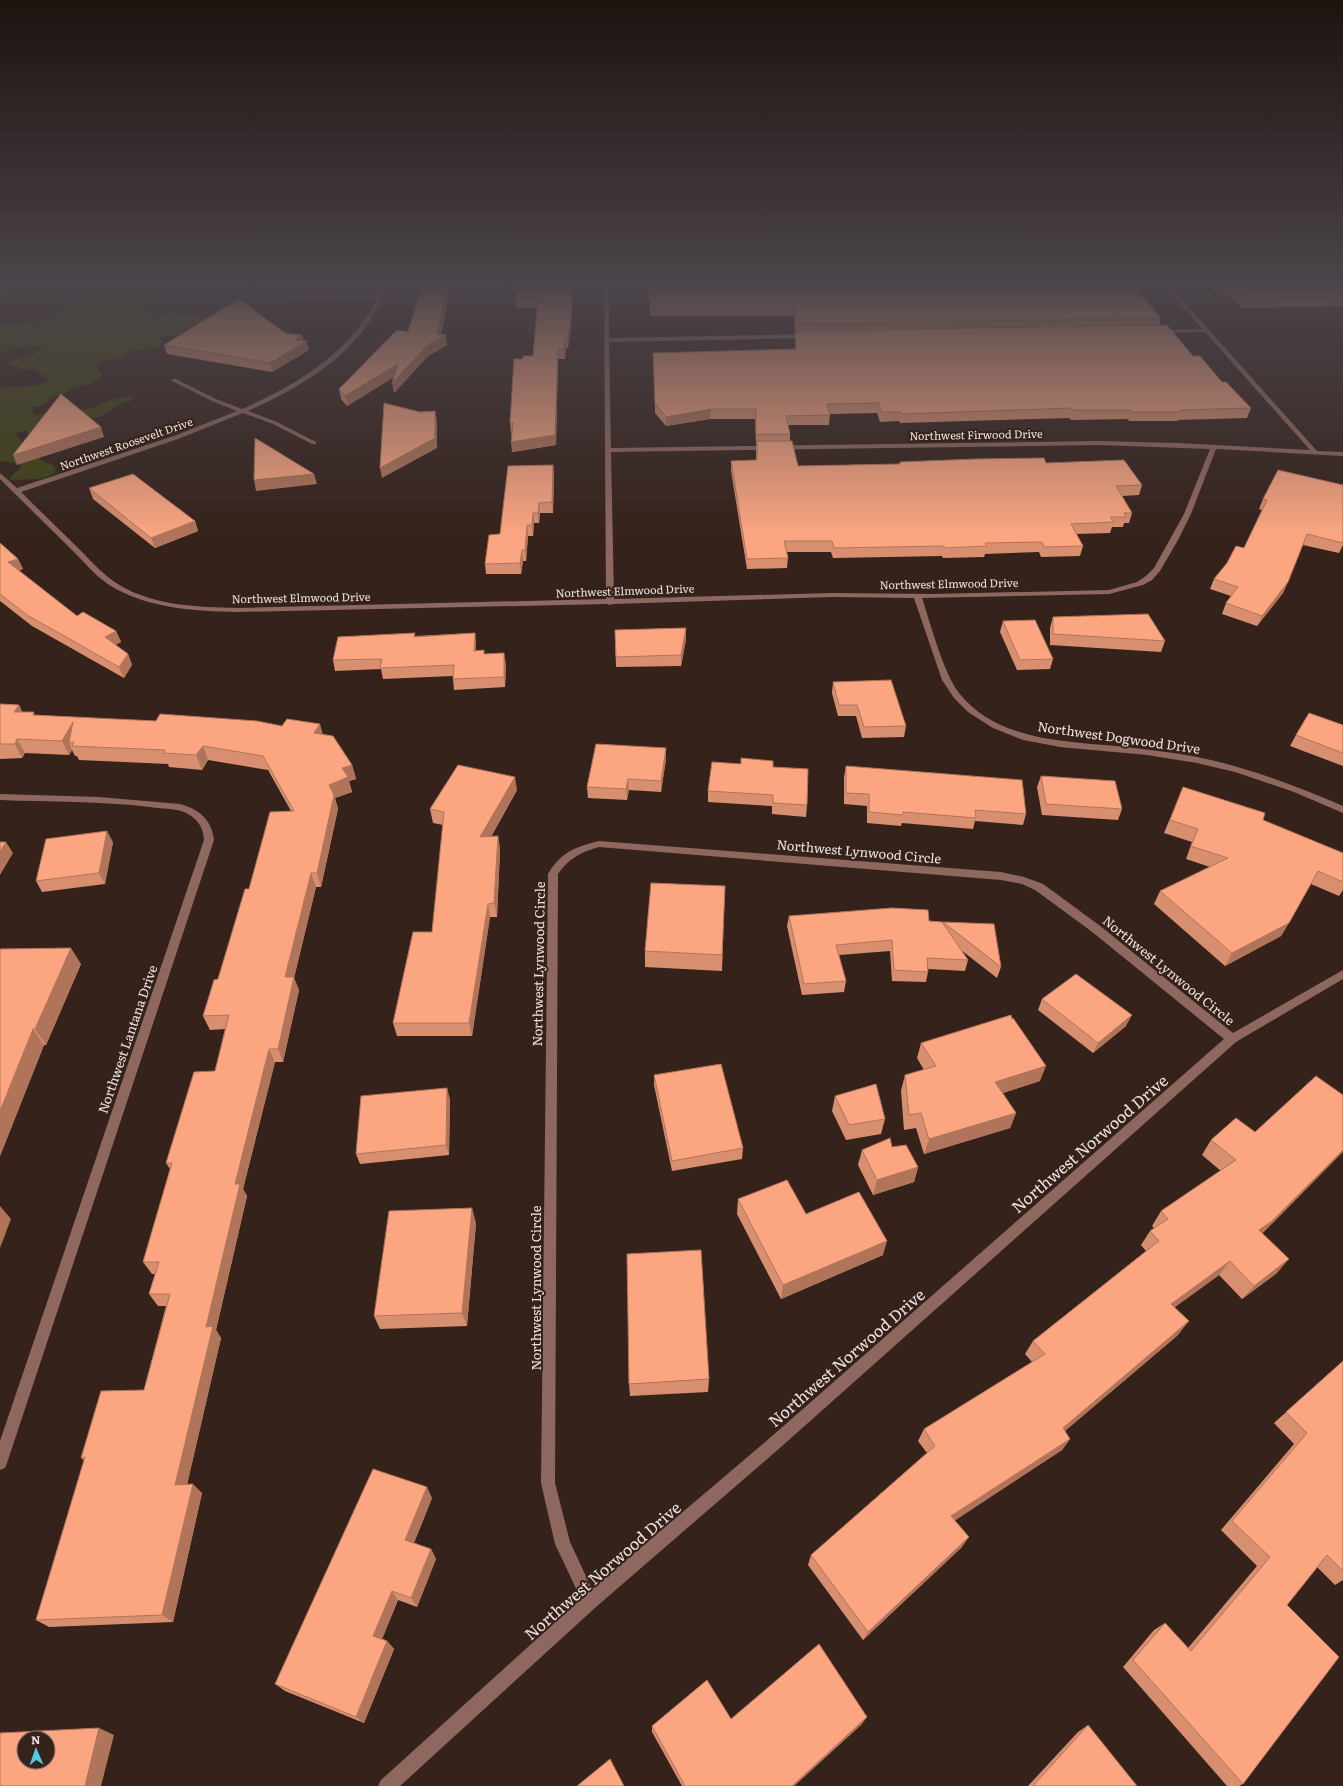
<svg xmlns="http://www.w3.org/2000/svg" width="1343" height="1786" viewBox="0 0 1343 1786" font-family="Literata,serif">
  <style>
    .green { fill: #404314 }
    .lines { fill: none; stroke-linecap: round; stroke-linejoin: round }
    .minor { fill: #8e685f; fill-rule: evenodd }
    .wall { fill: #d88f6f }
    .shaded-wall { fill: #b0745a }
    .building { fill: #fba681; stroke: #b0745a; fill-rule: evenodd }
    .labels { text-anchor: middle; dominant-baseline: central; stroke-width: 4; stroke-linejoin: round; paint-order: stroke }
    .far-street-label { font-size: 11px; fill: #f0e3de; stroke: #35221b }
    .street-label { font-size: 13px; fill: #f0e3de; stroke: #35221b }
    .near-street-label { font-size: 16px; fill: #f0e3de; stroke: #35221b }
  </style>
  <rect width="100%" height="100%" fill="#35221b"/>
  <g class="green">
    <polygon points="28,286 67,286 49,290 48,292 52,294 45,300 19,302 8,294 9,292"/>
    <path d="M94,286H243L222,289L202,287L177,289L164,287L151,290L132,298L140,300L139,304L144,305V308L149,314L154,317L172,315L211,317L191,329L186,328L182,334L173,336H163L161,338L163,341L159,347L141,351L132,350L120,358L101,362L96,365L97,369L103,375L91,383L69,390V392L50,397L48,402L42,405L30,408L35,415H41L53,409L79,410L96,407L97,405L110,400L134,396L132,400L120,404L101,416L29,435L27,433V430L16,433L18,438L22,440L20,442C30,444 33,456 42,461C49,464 51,462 56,469L54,474L39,479L10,480L11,476L20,468V464L0,461V389C15,384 36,391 49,379L38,372V370L22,369L20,367L10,365V362L42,350V347H22L0,352V327L54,318C56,317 70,301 71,299L90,295L93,290L92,288Z"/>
  </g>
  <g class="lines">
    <g class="minor">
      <polygon points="11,286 18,286 0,294 0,290"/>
      <path d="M384,286H389C380,304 371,322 357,338C330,370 286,394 248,411L277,422L316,442V444H312L273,424L243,413L178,439L21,492C40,511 60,530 80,550C92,562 105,577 121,586C156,606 198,607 237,608L606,599L604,286H609V338L808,334L811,336L808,338L609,342L611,448L1099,441L1178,443L1310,450L1205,332L1156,333V331L1158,330L1202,329L1164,286H1170L1317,451L1343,452V456L1216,449L1191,514L1178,540L1160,571L1152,580L1143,585L1109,594L922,598C931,625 943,672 959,693C996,740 1062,741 1116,746C1143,749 1170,752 1197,757C1247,767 1296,786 1343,806V813L1294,792L1235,772L1197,763L1147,755L1060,747L1023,740L993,728L968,712L954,698L942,680L914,598L831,597L613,604L610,605L607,604L237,612C196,611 154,609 116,589C100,581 86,564 73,551C49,527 24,503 0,479V473L17,488L174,436L237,411L212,401L172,381V379H176L216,399L242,409C297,385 350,352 378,298L286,299L284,296L380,294ZM1099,445L1210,449L1184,514L1154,568L1146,576L1137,582L1109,590L934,594L831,593L614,599L611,452Z"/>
      <path d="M0,794L99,797L180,804C199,809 212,820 214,840L7,1463L5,1468L0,1470V1441L204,840C203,826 197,818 184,812C174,808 161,809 150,807C101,801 50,802 0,800Z"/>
      <path d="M599,841L1001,872L1024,877L1043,884L1099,925L1233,1033L1343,970V979L1236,1042L781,1447L596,1607L400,1786H378L381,1780L581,1599L555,1544L541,1483L548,874C561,852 575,847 599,841ZM599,847L1001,880L1022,884L1035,890L1091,931L1224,1039L771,1437L592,1589L570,1542L555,1483L558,874C569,858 581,852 599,847Z"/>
    </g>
  </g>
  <g class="wall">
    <polygon points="422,286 451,286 441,335 447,345 427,357 394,393 394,377 347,406 341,399 339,389 408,332"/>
    <polygon points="517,286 573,286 571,327 568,348 566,348 565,359 558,359 556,445 512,452 512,433 511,433 510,423 523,359 533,356 537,308 516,308 515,299"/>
    <polygon points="648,286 1140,286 1143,289 1141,295 1161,318 1159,325 1251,408 1247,418 1178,420 1178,421 1129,421 1128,419 1071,420 1069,418 900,423 899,421 880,422 877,413 830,414 829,425 788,425 790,434 790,441 798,466 899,464 900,462 1046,463 1142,485 1139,495 1122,496 1132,513 1129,523 1124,523 1123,527 1112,527 1110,533 1076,534 1083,546 1080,556 1041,557 1039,552 985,554 984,557 943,558 942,556 833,558 831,552 787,552 788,558 787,568 747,569 731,471 731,461 756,460 756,444 755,419 710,419 666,426 655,413 654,362 795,349 795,333 794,316 650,316"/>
    <polygon points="1208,286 1343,286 1343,306 1242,308 1230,296 1218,296"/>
    <polygon points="302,335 304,341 309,350 272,372 167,354 164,345"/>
    <polygon points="553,465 554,475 553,513 540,513 539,523 534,523 533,536 528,536 526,561 523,561 521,574 486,574 485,564 500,534"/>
    <polygon points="1343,485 1343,545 1339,553 1303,545 1283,593 1257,626 1222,614 1226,603 1231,596 1210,589 1214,579 1244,548 1262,510 1259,509 1263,499"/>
    <polygon points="89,488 195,521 198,531 155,548 93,499"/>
    <polygon points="0,543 18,559 23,569 18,571 77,616 116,631 121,642 115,645 128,654 132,665 124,678 32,626 0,601"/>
    <polygon points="1053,617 1165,641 1161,652 1050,645 1050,628"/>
    <polygon points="1003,621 1053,659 1050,669 1017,670 1000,632"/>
    <polygon points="686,628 686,639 681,666 616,667 615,630"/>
    <polygon points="475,633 476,644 476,651 506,664 505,687 454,690 453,679 453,676 383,679 381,669 335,671 333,660 415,636"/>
    <polygon points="833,682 906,726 904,737 862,738 856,716 838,716 832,693"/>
    <polygon points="0,704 19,705 22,712 36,715 323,735 352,765 356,779 349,781 352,792 335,798 338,809 321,887 316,887 294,978 299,990 283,1062 275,1062 243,1189 247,1196 216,1330 221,1338 187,1484 202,1493 173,1622 49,1627 36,1620 84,1460 81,1458 144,1390 166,1306 158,1306 149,1294 155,1274 152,1274 143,1262 170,1169 166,1163 215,1071 225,1029 210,1030 203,1016 218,979 249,889 291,811 268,770 208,760 202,770 169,767 168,764 79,760 77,756 75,756 72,750 69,755 25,753 22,758 0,759"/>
    <polygon points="1343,725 1343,766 1290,746 1296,735"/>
    <polygon points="666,759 661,792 629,790 627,800 588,798 587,787"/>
    <polygon points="846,766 1026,814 1023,825 975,821 973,829 902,823 901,826 867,823 867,806 844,804 844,777"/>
    <polygon points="773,767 807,805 806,817 772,814 772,806 708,802 708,791"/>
    <polygon points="1041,776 1122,809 1118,820 1042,815 1037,787"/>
    <polygon points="1183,787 1343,853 1343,890 1339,896 1311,884 1281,936 1225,966 1154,904 1160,891 1210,867 1186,859 1192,842 1164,833"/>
    <polygon points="517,790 491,837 498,836 500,850 497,917 490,917 472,1036 397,1036 393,1023 432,932 443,825 433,823 430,809"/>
    <polygon points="113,842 105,884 42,892 36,881"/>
    <polygon points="725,886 722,971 645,967 645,951"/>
    <polygon points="789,916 943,922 1001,967 997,978 961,950 968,960 965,971 928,969 928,972 926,982 892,981 890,951 839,955 846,981 844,992 802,995 787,926"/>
    <polygon points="0,949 81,964 46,1045 44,1045 0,1156"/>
    <polygon points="1042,999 1126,1026 1093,1053 1038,1010"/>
    <polygon points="921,1043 1040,1081 1003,1093 1016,1113 1010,1128 924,1154 916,1128 904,1130 901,1091 905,1075 924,1070 917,1058"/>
    <polygon points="654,1075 743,1148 742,1159 672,1171 654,1085"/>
    <polygon points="835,1096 885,1119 881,1134 846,1140 832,1111"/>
    <polygon points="450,1099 449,1155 360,1164 356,1154"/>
    <polygon points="1236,1118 1262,1233 1277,1273 1242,1299 1219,1275 1175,1307 1178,1335 1065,1431 1070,1439 1062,1450 955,1520 962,1547 863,1640 808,1565 811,1555 927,1453 918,1441 924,1429 1032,1362 1025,1354 1033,1341 1146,1251 1141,1245 1150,1231 1154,1228 1152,1226 1161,1211 1221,1171 1202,1155 1211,1140"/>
    <polygon points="892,1147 918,1167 914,1182 873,1195 858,1165 862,1150"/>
    <polygon points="738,1199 806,1214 883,1255 781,1299 737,1214"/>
    <polygon points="476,1223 467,1326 380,1329 374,1316"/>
    <polygon points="1343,1361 1343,1580 1335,1585 1317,1567 1287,1605 1243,1784 1239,1786 1227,1786 1123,1667 1154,1630 1165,1623 1188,1648 1257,1566 1221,1530 1294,1444 1274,1423"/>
    <polygon points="709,1379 708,1392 630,1396 629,1384"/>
    <polygon points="432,1498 414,1543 431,1549 436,1559 417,1607 398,1600 382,1639 387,1641 394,1649 364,1723 285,1691 275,1684"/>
    <polygon points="731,1719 862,1724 794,1786 682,1786 652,1732 652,1726"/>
    <polygon points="1088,1725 1137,1786 1028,1786 1078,1732"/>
  </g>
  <g class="shaded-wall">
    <polygon points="448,286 451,286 440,339 446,335 447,345 427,357 394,393 392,383 437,334"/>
    <polygon points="572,286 573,286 571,327 568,348 568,339"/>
    <polygon points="302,335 304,343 307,341 309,350 272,372 270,363"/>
    <polygon points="565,339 566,348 565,359 564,350"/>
    <polygon points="558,350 558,359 556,445 512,452 511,442"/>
    <polygon points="398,364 400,373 347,406 345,396"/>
    <polygon points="711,409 710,419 666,426 666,417"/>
    <polygon points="435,411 437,421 437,448 382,478 380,468"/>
    <polygon points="101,427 104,437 17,465 13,455"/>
    <polygon points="553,465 554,475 553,513 552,502"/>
    <polygon points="314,474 317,484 256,491 254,480"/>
    <polygon points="539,503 540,513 539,523 538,513"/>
    <polygon points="533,513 534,523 533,536 532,525"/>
    <polygon points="195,521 198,531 155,548 151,538"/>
    <polygon points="527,525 528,536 526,561 525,550"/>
    <polygon points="522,550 523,561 521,574 520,563"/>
    <polygon points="18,559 23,569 13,573 8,562"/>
    <polygon points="1288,582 1283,593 1257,626 1262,616"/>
    <polygon points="686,628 686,639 681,666 681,655"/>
    <polygon points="116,631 121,642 110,648 105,637"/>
    <polygon points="475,633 476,644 476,661 474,651"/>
    <polygon points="504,653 506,664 505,687 504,677"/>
    <polygon points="128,654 132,665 124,678 119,667"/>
    <polygon points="19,705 26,719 14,712"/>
    <polygon points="73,722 69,742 72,750 69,755 62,741"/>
    <polygon points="320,724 324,738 314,733"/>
    <polygon points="17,739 25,753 22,758 15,744"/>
    <polygon points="203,746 208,760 202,770 196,755"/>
    <polygon points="666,748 666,759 661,792 661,781"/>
    <polygon points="352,765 356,779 349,781 352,792 335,798 338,809 321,887 317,873 329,785 342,768"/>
    <polygon points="515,777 517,790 483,851 480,837"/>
    <polygon points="628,779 629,790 627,800 626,789"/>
    <polygon points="107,831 113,842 105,884 99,873"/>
    <polygon points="498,836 500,850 497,917 494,903"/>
    <polygon points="6,842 13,853 0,875 0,852"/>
    <polygon points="311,873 316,887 294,978 299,990 283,1062 278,1049 285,977"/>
    <polygon points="488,904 490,917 472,1036 469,1023"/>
    <polygon points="1289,923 1281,936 1225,966 1232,953"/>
    <polygon points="71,948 81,964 46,1045 35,1029"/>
    <polygon points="1132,1015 1126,1026 1093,1053 1098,1043"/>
    <polygon points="33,1029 44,1045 0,1156 0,1111"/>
    <polygon points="269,1049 275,1062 243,1189 247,1196 216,1330 221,1338 185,1494 175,1485 206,1327 235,1184"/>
    <polygon points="1046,1066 1040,1081 990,1097 995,1082"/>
    <polygon points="447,1088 450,1099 449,1155 446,1145"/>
    <polygon points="1016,1113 1010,1128 924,1154 929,1139"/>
    <polygon points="1343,1150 1343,1152 1261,1235 1259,1230"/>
    <polygon points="918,1167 914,1182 873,1195 877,1180"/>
    <polygon points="0,1206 11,1219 0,1248"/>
    <polygon points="472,1208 476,1223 467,1326 462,1313"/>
    <polygon points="887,1241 883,1255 781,1299 783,1285"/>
    <polygon points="1289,1259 1277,1273 1242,1299 1254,1286"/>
    <polygon points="1230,1261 1219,1275 1161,1317 1171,1304"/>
    <polygon points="1189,1321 1178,1335 1054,1440 1063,1428"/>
    <polygon points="1070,1439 1062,1450 945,1527 951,1516"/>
    <polygon points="193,1484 202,1493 173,1622 162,1615"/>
    <polygon points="427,1487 432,1498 411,1550 405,1540"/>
    <polygon points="969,1537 962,1547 863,1640 868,1632"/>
    <polygon points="431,1549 436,1559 417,1607 411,1598"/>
    <polygon points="392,1591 398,1600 380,1644 373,1636"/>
    <polygon points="387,1641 394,1649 364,1723 356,1717"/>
    <polygon points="867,1717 862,1724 794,1786 792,1786"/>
    <polygon points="99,1728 114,1735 101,1786 85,1786"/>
  </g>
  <g class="building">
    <polygon points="422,286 448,286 437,334 446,335 426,347 392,383 398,364 345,396 339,389 397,330 408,332"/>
    <polygon points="517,286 572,286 571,318 568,339 565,339 564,350 558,350 555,435 511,442 513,423 510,423 514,359 523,359 523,356 533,356 538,299 515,299"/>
    <polygon points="649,286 1140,286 1143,289 1136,289 1161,318 795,324 795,307 650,308"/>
    <polygon points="1218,286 1343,286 1343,298 1245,300 1233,288 1221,288"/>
    <polygon points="239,299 285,333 302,335 296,340 307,341 270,363 164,345"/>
    <polygon points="1167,325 1193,356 1200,356 1222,382 1226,382 1251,408 1180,410 1181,412 1132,412 1131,410 1073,410 1072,408 901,414 901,412 881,412 879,403 827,404 830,415 786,416 790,434 756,434 756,409 711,409 666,417 655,403 653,353 796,349 795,331"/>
    <polygon points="61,394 101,427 13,455"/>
    <polygon points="384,403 420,412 435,411 435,438 380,468"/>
    <polygon points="255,438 314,474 254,480"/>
    <polygon points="757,441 792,441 798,466 900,464 900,462 975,459 1044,458 1046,463 1124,460 1142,485 1116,486 1132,513 1124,513 1126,517 1110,517 1114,522 1071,524 1083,546 1044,547 1042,542 985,543 987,546 945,548 944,546 834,548 832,541 784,541 788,558 747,559 731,461 757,460"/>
    <polygon points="553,465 552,502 539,503 538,513 533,513 532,525 527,525 525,550 522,550 520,563 485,564 489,535 500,534 508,466"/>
    <polygon points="1278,470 1343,485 1343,543 1307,534 1288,582 1262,616 1226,603 1238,587 1214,579 1227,563 1236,546 1244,548 1267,500 1263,499"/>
    <polygon points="133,474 195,521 151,538 89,488"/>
    <polygon points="0,543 18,559 8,562 77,616 83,612 116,631 105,637 128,654 119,667 27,615 0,594"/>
    <polygon points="1148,614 1165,641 1053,634 1053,617"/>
    <polygon points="1035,620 1053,659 1020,660 1003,621"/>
    <polygon points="686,628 681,655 616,657 615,630"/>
    <polygon points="415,633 414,637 475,633 474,651 484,650 484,654 504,653 504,677 453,679 454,665 380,668 382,659 333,660 338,637"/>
    <polygon points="891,680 906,726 864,727 857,705 839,705 833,682"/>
    <polygon points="0,704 19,705 14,712 34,712 33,715 156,721 160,714 257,721 282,726 287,719 320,724 314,733 333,736 352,765 342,768 348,777 329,785 334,795 317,873 311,873 285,977 294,977 278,1049 269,1049 235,1184 240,1184 206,1327 213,1326 175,1485 193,1484 162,1615 36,1620 85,1457 81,1458 101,1391 144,1390 170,1294 149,1294 159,1262 143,1262 172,1163 166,1163 194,1072 215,1071 229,1015 203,1016 214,980 218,979 245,889 249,889 270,812 294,811 263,756 203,746 196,755 163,753 165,750 72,746 74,742 69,742 73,722 62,741 17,739 15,744 0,744"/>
    <polygon points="1309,713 1343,725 1343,753 1296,735"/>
    <polygon points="596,744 666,748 661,781 628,779 626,789 587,787"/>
    <polygon points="741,758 773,761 773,767 808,769 807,805 773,803 773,795 708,791 712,762 741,764"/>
    <polygon points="458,765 515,777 480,837 498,836 494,903 488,904 469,1023 393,1023 413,932 432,932 444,812 430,809"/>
    <polygon points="846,766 1022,780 1026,814 975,810 976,818 903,812 903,815 869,812 869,794 846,793"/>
    <polygon points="1041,776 1115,781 1122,809 1046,804"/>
    <polygon points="1183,787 1265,813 1263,820 1343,853 1343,882 1318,871 1289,923 1232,953 1160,891 1228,858 1191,846 1198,829 1170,820"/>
    <polygon points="107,831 99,873 36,881 46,839"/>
    <polygon points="0,842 6,842 0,852"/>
    <polygon points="651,883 725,886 722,955 645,951"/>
    <polygon points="892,908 928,910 929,921 942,922 968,960 927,958 928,972 894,970 892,940 836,945 846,981 804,984 789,916"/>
    <polygon points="943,922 994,924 1001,967"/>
    <polygon points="71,948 35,1029 33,1029 0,1111 0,949"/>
    <polygon points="1076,974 1132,1015 1098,1043 1042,999"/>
    <polygon points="1011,1015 1012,1019 1013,1018 1046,1066 995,1082 1016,1113 929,1139 921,1113 909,1115 905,1075 936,1066 921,1043"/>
    <polygon points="721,1064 743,1148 672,1161 654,1075"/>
    <polygon points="1316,1076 1343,1095 1343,1150 1272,1221 1259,1230 1289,1259 1254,1286 1230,1261 1171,1304 1189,1321 1063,1428 1070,1439 951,1516 969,1537 868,1632 811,1555 935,1446 924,1429 1045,1354 1033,1341 1159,1241 1150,1231 1168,1219 1161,1211 1236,1160 1211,1140 1236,1118 1255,1132"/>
    <polygon points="876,1084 885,1119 849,1125 835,1096"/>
    <polygon points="447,1088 446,1145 356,1154 361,1096"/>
    <polygon points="890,1138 892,1147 906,1145 918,1167 877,1180 862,1150"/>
    <polygon points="787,1180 806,1214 859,1192 887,1241 783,1285 738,1199"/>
    <polygon points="472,1208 462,1313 374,1316 389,1211"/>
    <polygon points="701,1250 709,1379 629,1384 627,1254"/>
    <polygon points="1343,1361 1343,1571 1327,1555 1287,1605 1339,1657 1243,1784 1133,1660 1165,1623 1191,1651 1270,1557 1232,1521 1307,1433 1286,1412"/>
    <polygon points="373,1469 427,1487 405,1540 431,1549 411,1598 392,1591 373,1636 387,1641 356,1717 275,1684"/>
    <polygon points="819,1644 867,1717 792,1786 685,1786 652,1726 707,1680 731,1719"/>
    <polygon points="1088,1725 1137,1786 1033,1786"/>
    <path d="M99,1728L85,1786H0V1733ZM24,1738H48V1762H24Z"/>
    <polygon points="610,1759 624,1786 577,1786"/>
  </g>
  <linearGradient id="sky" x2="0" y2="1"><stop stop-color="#1d130f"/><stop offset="0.53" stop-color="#4b444a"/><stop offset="1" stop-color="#4b444a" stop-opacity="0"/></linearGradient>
  <rect width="1343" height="536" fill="url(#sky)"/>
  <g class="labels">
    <g class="far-street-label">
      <text transform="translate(976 434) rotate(-1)">Northwest Firwood Drive</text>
      <text transform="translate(126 443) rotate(-19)">Northwest Roosevelt Drive</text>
      <text transform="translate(949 583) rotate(-1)">Northwest Elmwood Drive</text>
      <text transform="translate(625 590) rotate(-2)">Northwest Elmwood Drive</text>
      <text transform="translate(301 597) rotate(-1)">Northwest Elmwood Drive</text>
    </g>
    <g class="street-label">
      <text transform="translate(1119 737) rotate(8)">Northwest Dogwood Drive</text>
      <text transform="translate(859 851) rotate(5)">Northwest Lynwood Circle</text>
      <text transform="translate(538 964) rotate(-89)">Northwest Lynwood Circle</text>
      <text transform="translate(1169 970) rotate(39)">Northwest Lynwood Circle</text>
      <text transform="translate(127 1039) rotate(-71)">Northwest Lantana Drive</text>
      <text transform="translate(535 1288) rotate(-90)">Northwest Lynwood Circle</text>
    </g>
    <g class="near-street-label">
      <text transform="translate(1089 1143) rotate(-41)">Northwest Norwood Drive</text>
      <text transform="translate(846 1357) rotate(-41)">Northwest Norwood Drive</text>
      <text transform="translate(602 1570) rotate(-41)">Northwest Norwood Drive</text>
    </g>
  </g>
  <g transform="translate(36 1750) rotate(358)"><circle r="19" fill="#35221b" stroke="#806f69"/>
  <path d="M0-3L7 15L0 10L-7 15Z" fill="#54cadd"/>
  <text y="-6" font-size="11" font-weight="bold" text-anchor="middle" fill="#f0e3de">N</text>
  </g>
</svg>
